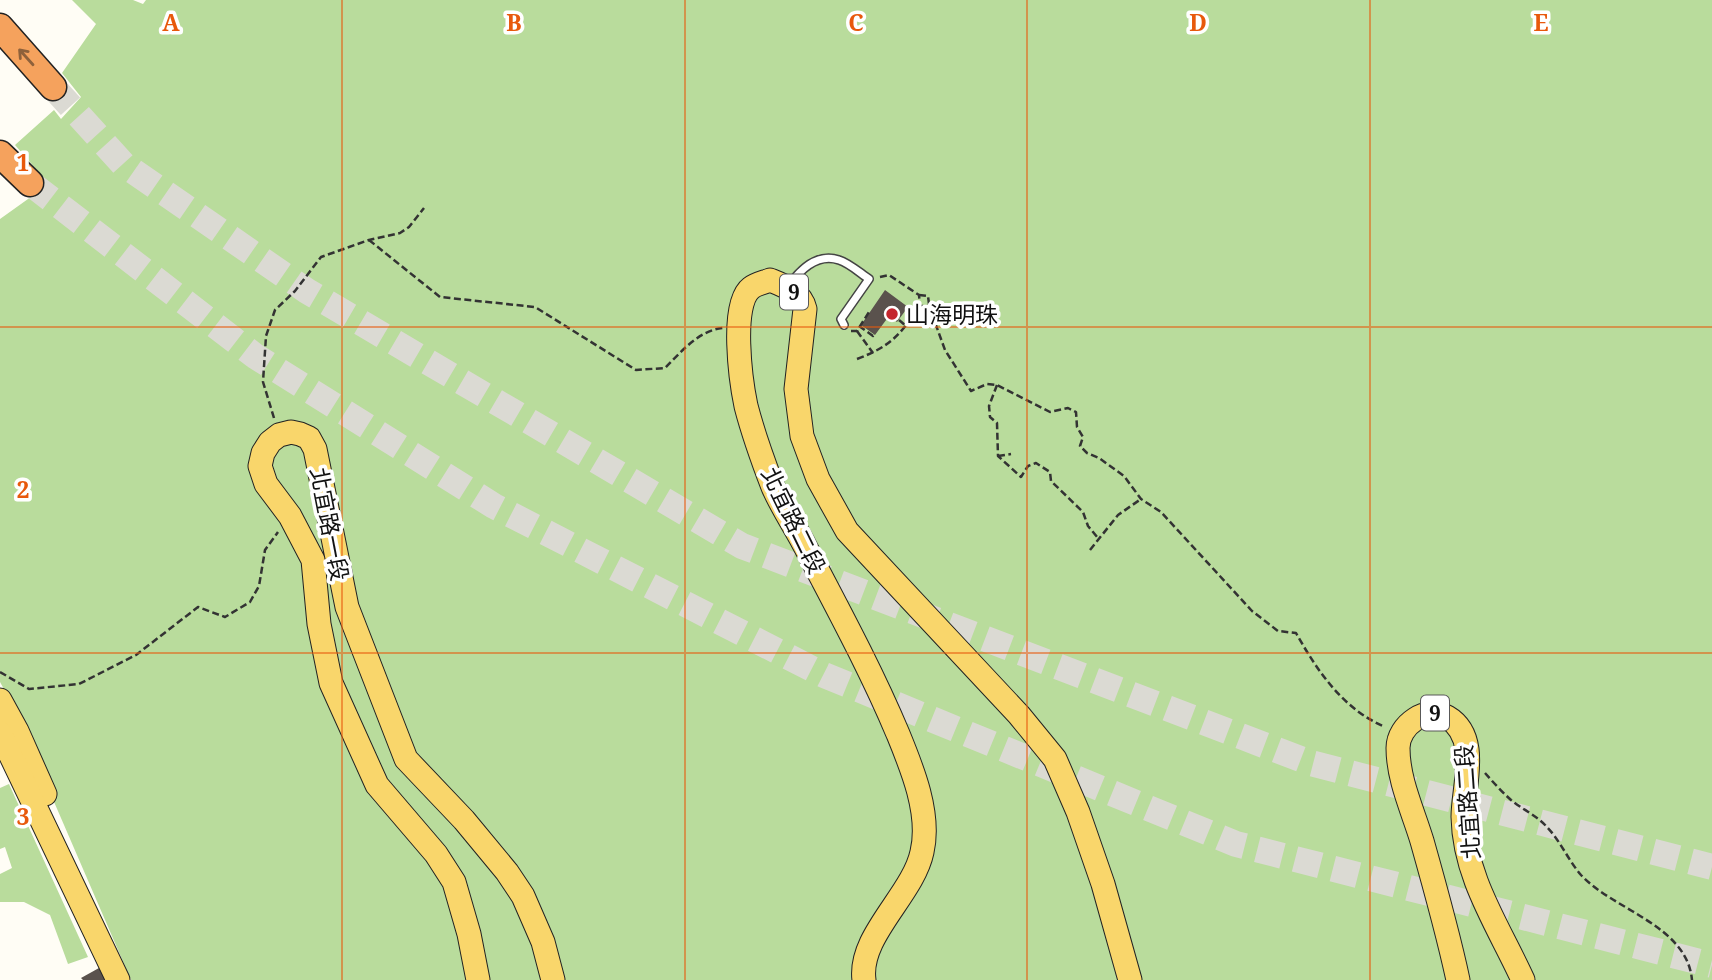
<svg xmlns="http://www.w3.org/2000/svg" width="1712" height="980" viewBox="0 0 1712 980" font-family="'Noto Serif','Noto Sans TC',serif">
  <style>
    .forest { fill: #b9dc9c }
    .building { fill: #5a524d }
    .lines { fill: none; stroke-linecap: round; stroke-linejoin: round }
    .highway-tunnel { stroke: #dbdad3; stroke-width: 26; stroke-dasharray: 26 13; stroke-linecap: butt }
    .lane-casing { stroke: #444; stroke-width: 10 }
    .primary-casing { stroke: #222; stroke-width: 25 }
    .highway-casing { stroke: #222; stroke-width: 29 }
    .path { stroke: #333; stroke-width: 2.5; stroke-dasharray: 7 3.5; stroke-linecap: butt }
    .lane { stroke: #fff; stroke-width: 7 }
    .primary { stroke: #f9d66b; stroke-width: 23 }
    .highway { stroke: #f5a25d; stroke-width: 26 }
    .oneway { stroke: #8e613b }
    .grid { fill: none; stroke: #e8590c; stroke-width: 2; stroke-opacity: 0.55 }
    .poi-dot { fill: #c4262e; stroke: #fff; stroke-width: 2.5 }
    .labels { text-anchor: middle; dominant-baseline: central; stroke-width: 7; stroke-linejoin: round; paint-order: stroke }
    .shield { fill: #fff; stroke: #585858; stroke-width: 2 }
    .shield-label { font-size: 21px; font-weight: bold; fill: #111 }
    .poi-label { font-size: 23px; fill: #111; stroke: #fff; text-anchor: start }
    .street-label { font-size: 23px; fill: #111; stroke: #fff }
    .grid-label { font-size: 23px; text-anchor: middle; font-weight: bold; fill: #e8590c; stroke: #fff; stroke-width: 7; stroke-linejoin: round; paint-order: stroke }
  </style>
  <rect width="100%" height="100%" fill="#fffdf5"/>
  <g class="forest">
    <polygon points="72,0 133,0 143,4 146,0 1712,0 1712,980 131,980 10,700 0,682 0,219 49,184 15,145 54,110 61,119 81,97 62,73 96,24"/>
    <polygon points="9,784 88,957 68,964 50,915 24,902 0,902 0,874 12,868 5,847 0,849 0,788"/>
  </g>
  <g class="building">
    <polygon points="885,290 908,307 897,322 889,316 875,335 861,325"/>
    <polygon points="99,968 105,980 83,980 81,978"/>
  </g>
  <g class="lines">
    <g class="highway-tunnel">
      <polyline points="53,87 123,164 307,291 742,546 1311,763 1712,867"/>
      <polyline points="30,183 255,356 494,506 824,675 1236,844 1712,965"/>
    </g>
    <defs>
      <path id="lane" d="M790,284C801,269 818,253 839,260C849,263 860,273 869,279L841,319L844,325"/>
      <g id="primary">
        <polyline points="0,700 17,731 45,794"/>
        <polyline points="0,733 118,980"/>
        <polyline points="478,980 469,934 454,882 436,854 377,785 331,683 319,624 313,560 290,516 266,484 260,466 263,453 270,442 279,435 291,432 300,434 309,438 315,449 347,607 406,759 464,820 507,872 523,896 543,942 553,980"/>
        <path d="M864,980C858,936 913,895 922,852C931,814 912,768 898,734C871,670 838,609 806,548C796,528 782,508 773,487C763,461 753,433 746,406C741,382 730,304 751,288C756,284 765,282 770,280C785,286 801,292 805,309L796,389L802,436L818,479L847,531L1019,715L1055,759L1078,812L1103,884L1130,980"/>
        <path d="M1458,980C1448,933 1435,887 1422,841C1413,811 1398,780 1398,748C1398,725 1427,705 1447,717C1481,737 1463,786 1463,817C1464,877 1499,927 1523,980"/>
      </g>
      <g id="highway">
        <polyline points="0,27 53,87"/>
        <polyline points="0,154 30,183"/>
      </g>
    </defs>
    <use href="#lane" class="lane-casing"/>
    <use href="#primary" class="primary-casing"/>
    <use href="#highway" class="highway-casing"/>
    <g class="path">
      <path d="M369,240L440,297L535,307L636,370L665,368C681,352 699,330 723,328"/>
      <path d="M880,277L889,275L919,295L920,306H929L945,350L971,391L987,384L997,385L1050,412L1068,408L1076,412L1077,427L1083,437L1080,446L1087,453L1099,458L1124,476L1141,499L1161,512L1252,611L1278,631L1296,633C1318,672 1343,709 1385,727"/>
      <polyline points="919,295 928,296 929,304"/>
      <polyline points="899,320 906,326"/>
      <polyline points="859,326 873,336 874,334"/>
      <polyline points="851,331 857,331 869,312"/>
      <polyline points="857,331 873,353"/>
      <path d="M857,359C891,346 899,336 920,306"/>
      <polyline points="997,385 989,406 990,417 997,423 998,456 1021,477 1028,466 1036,463 1050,472 1051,481 1083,512 1088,526 1098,538"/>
      <polyline points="274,418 263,382 266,336 275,310 295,291 321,257 369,240 400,233 409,227 424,208"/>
      <polyline points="998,456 1011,454"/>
      <polyline points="1090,550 1118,515 1141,499"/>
      <polyline points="0,672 29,689 79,684 136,655 198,607 225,617 250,602 259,586 265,550 278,532"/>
      <path d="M1485,773C1493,782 1502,792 1511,800C1522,809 1537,816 1546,826C1560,840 1568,860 1581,875C1613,910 1687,925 1692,980"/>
    </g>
    <use href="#lane" class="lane"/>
    <use href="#primary" class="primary"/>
    <use href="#highway" class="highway"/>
  </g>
  <defs><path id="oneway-shaft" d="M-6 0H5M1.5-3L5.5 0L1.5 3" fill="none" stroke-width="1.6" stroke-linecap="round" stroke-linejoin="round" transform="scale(1.75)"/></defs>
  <use class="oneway" href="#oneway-shaft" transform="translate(26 57) rotate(-132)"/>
  <path class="grid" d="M342,0V980M685,0V980M1027,0V980M1370,0V980M0,327H1712M0,653H1712"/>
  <circle class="poi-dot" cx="892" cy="314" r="7"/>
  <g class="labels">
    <g class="shield">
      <rect x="780" y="274.5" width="28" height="35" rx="5"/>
      <rect x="1421" y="695.5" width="28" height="35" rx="5"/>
    </g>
    <g class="shield-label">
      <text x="794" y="292">9</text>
      <text x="1435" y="713">9</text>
    </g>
    <g class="poi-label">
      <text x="906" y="314">山海明珠</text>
    </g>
    <g class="street-label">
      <text transform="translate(794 520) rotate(64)">北宜路二段</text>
      <text transform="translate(330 524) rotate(79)">北宜路一段</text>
      <text transform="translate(1467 802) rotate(-94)">北宜路二段</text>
    </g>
  </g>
  <g class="grid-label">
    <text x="171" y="31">A</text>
    <text x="514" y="31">B</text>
    <text x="856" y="31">C</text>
    <text x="1198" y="31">D</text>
    <text x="1541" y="31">E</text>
    <text x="23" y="171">1</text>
    <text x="23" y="498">2</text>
    <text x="23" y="825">3</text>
  </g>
</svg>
